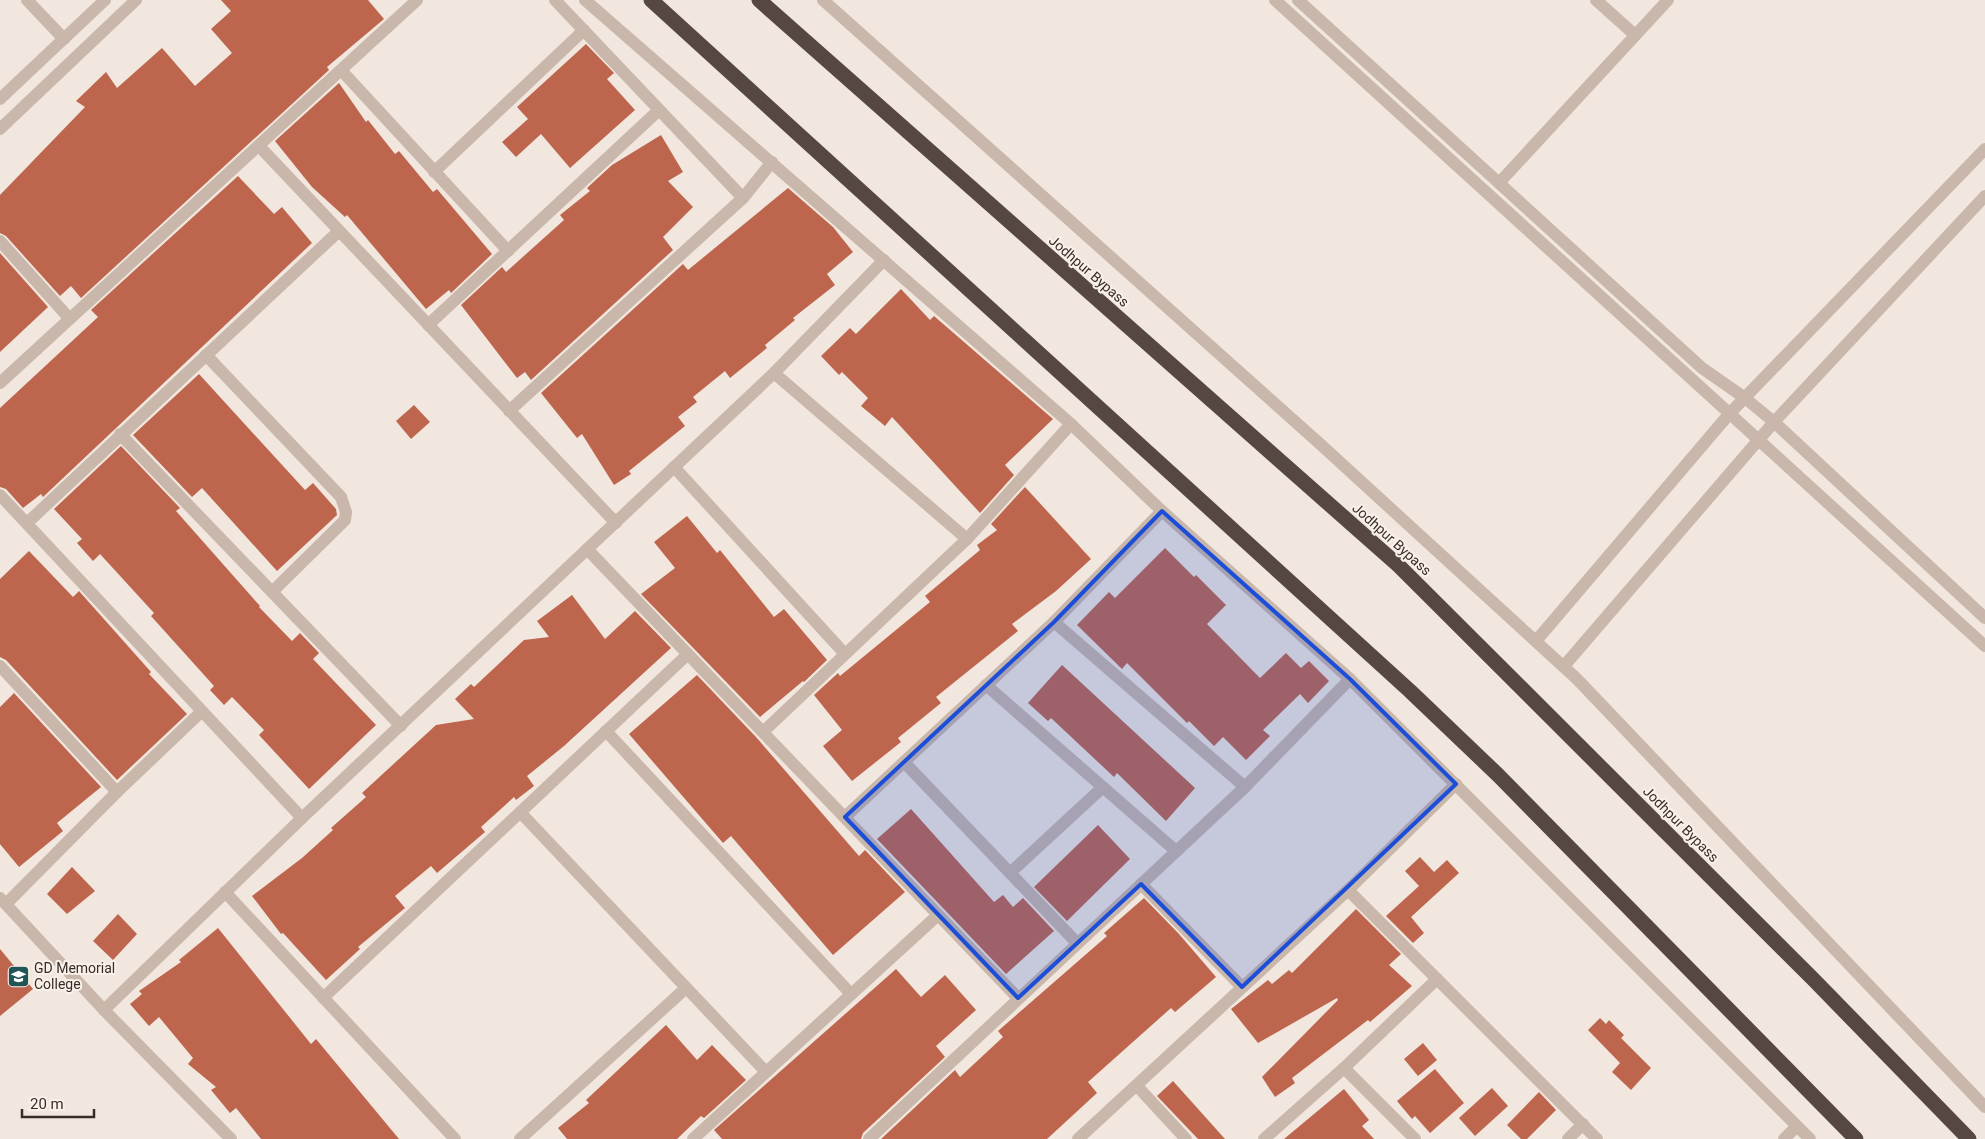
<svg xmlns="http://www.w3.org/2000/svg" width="1985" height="1139" viewBox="0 0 1985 1139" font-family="Roboto,sans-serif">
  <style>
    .building { fill: #be654e }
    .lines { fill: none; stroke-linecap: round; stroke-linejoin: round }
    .minor { stroke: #c8b7aa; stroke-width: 12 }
    .highway { stroke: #574741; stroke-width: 15 }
    .marked { fill: #1d4ed8; fill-opacity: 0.2; stroke: #1d4ed8; stroke-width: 4; stroke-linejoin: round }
    .labels { text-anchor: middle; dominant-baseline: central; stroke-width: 4; stroke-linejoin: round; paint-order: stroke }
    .street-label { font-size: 14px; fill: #362d29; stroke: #f9f1ea }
    .poi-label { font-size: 14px; fill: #362d29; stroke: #f9f1ea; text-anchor: start }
  </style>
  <rect width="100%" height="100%" fill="#f1e7de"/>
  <g class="building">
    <polygon points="221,0 368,0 384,19 327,67 329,70 81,298 71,286 60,296 6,236 0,233 0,195 85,107 76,101 106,72 117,88 162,48 195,86 232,53 211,29 231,11"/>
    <polygon points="586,44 614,73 607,79 635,110 570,168 541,134 516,157 502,142 528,119 517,107"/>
    <polygon points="339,83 366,122 368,120 395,154 399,151 433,192 437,189 492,254 451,293 449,290 426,309 347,215 345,217 312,187 275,141"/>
    <polygon points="661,135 683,172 668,181 693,207 663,237 673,250 531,380 525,372 517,378 461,305 502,267 506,272 564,220 560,215 590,191 587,188 612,165"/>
    <polygon points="238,176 274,214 282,207 312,243 43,497 41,494 23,508 6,489 0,487 0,408 98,317 91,310"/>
    <polygon points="788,188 833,227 853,252 827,274 835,285 793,318 795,320 765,345 767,348 730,378 725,371 693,397 697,402 678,417 685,426 629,471 631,474 614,485 582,434 577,438 541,393 683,264 688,270"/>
    <polygon points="0,253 48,307 0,352"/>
    <polygon points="901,289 930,320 934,316 1053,419 1005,465 1014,475 980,513 892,417 885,426 861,406 868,398 842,372 839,375 821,356 850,328 856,334"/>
    <polygon points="199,374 305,490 313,483 336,509 337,515 277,571 202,488 192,497 133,435"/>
    <polygon points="414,405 430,422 411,439 396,421"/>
    <polygon points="121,446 180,508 176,511 260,606 259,607 292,641 300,633 319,653 313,659 376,725 309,789 259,735 264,730 232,697 224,705 210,690 214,686 151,616 154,613 100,554 93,561 77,543 82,539 54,509"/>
    <polygon points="1025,487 1091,559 1056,591 1012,624 1018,631 936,697 941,703 898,738 901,742 852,781 823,746 842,730 814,695 838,673 840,676 930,602 925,596 980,550 977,545 997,530 991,524"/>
    <polygon points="687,516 717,553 720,550 774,617 784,609 827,660 804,682 803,681 760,717 641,594 675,568 654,542"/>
    <polygon points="1165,548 1194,577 1196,575 1226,605 1207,624 1260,678 1286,653 1301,668 1309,661 1329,681 1308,703 1300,694 1263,730 1270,736 1246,760 1223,737 1214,746 1189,721 1187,723 1127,663 1122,669 1077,625 1109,592 1115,598"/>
    <polygon points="29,551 73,597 79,591 151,672 149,674 187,714 117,780 6,660 0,657 0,579"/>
    <polygon points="572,595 605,639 635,611 671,648 564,746 527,776 534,786 516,800 514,797 481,827 485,832 437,873 431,866 395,896 405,908 358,947 360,949 326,980 283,933 281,934 252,896 302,858 333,830 331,828 366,797 362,793 436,725 474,719 455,699 471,684 474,687 524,640 549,637 537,621"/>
    <polygon points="1062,665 1195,788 1166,821 1117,773 1114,777 1051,718 1048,721 1028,703"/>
    <polygon points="697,675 756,737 859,856 865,850 905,892 833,955 731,836 723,843 629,734"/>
    <polygon points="14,693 101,787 57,823 63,831 19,867 0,844 0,707"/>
    <polygon points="911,809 994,902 1003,895 1013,907 1023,898 1054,931 1006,974 877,839"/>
    <polygon points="1098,825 1130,859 1067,921 1034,887"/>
    <polygon points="1420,857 1434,872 1447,860 1459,873 1411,917 1424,933 1413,943 1386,916 1419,886 1405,871"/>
    <polygon points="72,867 95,891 67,914 47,894"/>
    <polygon points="1144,898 1179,934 1216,977 1175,1012 1171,1008 1088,1082 1097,1093 1047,1139 881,1139 955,1070 960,1077 1003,1037 998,1031 1107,936 1104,933"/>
    <polygon points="1356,909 1401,954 1389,965 1412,986 1370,1022 1368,1020 1292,1078 1295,1083 1275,1097 1262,1077 1338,1000 1337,998 1258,1043 1231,1009 1268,980 1272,984 1289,970 1292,973"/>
    <polygon points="118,914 137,934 113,960 93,941"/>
    <polygon points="218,928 311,1044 316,1039 399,1139 261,1139 236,1108 230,1113 211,1090 216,1087 188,1064 193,1058 159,1017 149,1026 130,1004 142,994 139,991 181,962 179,960"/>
    <polygon points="0,949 33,989 0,1016"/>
    <polygon points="896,969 921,997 945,975 976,1010 936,1046 945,1057 863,1133 861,1139 722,1139 714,1130"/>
    <polygon points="1600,1018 1606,1024 1609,1020 1624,1035 1621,1038 1651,1068 1631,1090 1612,1072 1620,1063 1588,1030"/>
    <polygon points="666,1025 697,1060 712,1045 746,1080 704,1118 701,1116 677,1139 567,1139 558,1128 589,1103 586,1100"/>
    <polygon points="1423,1043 1437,1060 1418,1076 1404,1059"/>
    <polygon points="1435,1069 1464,1103 1430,1133 1415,1116 1412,1119 1397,1101"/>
    <polygon points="1173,1081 1225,1139 1198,1139 1157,1096"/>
    <polygon points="1492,1088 1508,1106 1475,1136 1459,1118"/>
    <polygon points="1344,1089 1369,1120 1362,1126 1374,1139 1284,1139"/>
    <polygon points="1539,1092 1556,1110 1527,1139 1521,1139 1507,1125"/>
  </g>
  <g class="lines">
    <g class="minor">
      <polyline points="27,0 64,39"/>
      <polyline points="555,0 743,198"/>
      <polyline points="585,0 1071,424 1162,511 1350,679 1810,1139"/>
      <polyline points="823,0 1319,443 1577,679 1985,1107"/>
      <polyline points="1275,0 1985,646"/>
      <polyline points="1298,0 1702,368 1745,398 1774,422 1985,618"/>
      <polyline points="1596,0 1635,35"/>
      <polyline points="341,70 508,251"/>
      <polyline points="0,99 105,0"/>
      <polyline points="0,129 136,0"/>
      <polyline points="259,146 616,523"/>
      <polyline points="434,172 584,30"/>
      <polyline points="1499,183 1668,0"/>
      <polyline points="0,241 69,318"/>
      <polyline points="428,325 659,110"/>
      <polyline points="206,355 341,497 346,512 345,520 272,592"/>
      <polyline points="774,373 967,539"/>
      <polyline points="0,383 417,0"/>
      <polyline points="509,411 743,198 772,162"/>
      <polyline points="120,434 401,726"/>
      <polyline points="674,467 845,654"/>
      <polyline points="0,495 302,818"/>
      <polyline points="27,523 339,231"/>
      <polyline points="587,549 1018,998"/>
      <polyline points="1054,622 1245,787"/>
      <polyline points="1536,641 1730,413 1985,149"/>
      <polyline points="0,666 117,792"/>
      <polyline points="1564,666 1774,422 1985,196"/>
      <polyline points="986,685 1176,851"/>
      <polyline points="606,731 851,994"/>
      <polyline points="763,732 967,539 1071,424"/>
      <polyline points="904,762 1077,943"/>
      <polyline points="520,812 766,1072"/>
      <polyline points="845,817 1054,622 1162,511"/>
      <polyline points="1010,873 1103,787"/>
      <polyline points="1141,884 1242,987"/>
      <polyline points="1348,890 1597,1139"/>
      <polyline points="225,892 455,1139"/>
      <polyline points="0,898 104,1010 231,1139"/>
      <polyline points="6,904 117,792 201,712"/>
      <polyline points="323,998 688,654"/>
      <polyline points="104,1010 302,818 774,373 884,260"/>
      <polyline points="1344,1068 1415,1139"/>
      <polyline points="1137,1086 1186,1139"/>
      <polyline points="520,1139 686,988"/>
      <polyline points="693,1139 938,915"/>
      <polyline points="869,1139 1245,787 1350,679"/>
      <polyline points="1078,1139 1348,890 1456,784"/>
      <polyline points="1264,1139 1344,1068 1437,979"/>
      <polyline points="1568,1139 1583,1124"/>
      <polyline points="1784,1139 1797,1126"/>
    </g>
    <g class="highway">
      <polyline points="651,0 1410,691 1498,775 1856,1139"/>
      <polyline points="759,0 1399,566 1814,980 1969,1139"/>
    </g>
  </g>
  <path class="marked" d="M1162,511L1350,679L1456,784L1242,987L1141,884L1018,998L845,817L1054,622Z"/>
  <defs>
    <symbol id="university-square" viewBox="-11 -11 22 22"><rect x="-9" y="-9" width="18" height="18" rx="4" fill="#215455" stroke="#f9f1ea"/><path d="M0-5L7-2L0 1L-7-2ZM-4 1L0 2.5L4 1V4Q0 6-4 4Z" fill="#fff"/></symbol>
  </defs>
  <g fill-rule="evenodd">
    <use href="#university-square" x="6" y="964" width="25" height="25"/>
  </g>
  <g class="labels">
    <g class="street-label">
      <text transform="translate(1089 271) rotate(41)">Jodhpur Bypass</text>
      <text transform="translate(1392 539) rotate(42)">Jodhpur Bypass</text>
      <text transform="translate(1681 824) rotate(45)">Jodhpur Bypass</text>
    </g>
    <g class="poi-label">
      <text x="34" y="968">GD Memorial<tspan x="34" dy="16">College</tspan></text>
    </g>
  </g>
  <path d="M22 1109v8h72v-8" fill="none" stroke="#362d29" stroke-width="2.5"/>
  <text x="30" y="1109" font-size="15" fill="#362d29" stroke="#f9f1ea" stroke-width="4" paint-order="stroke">20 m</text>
</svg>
